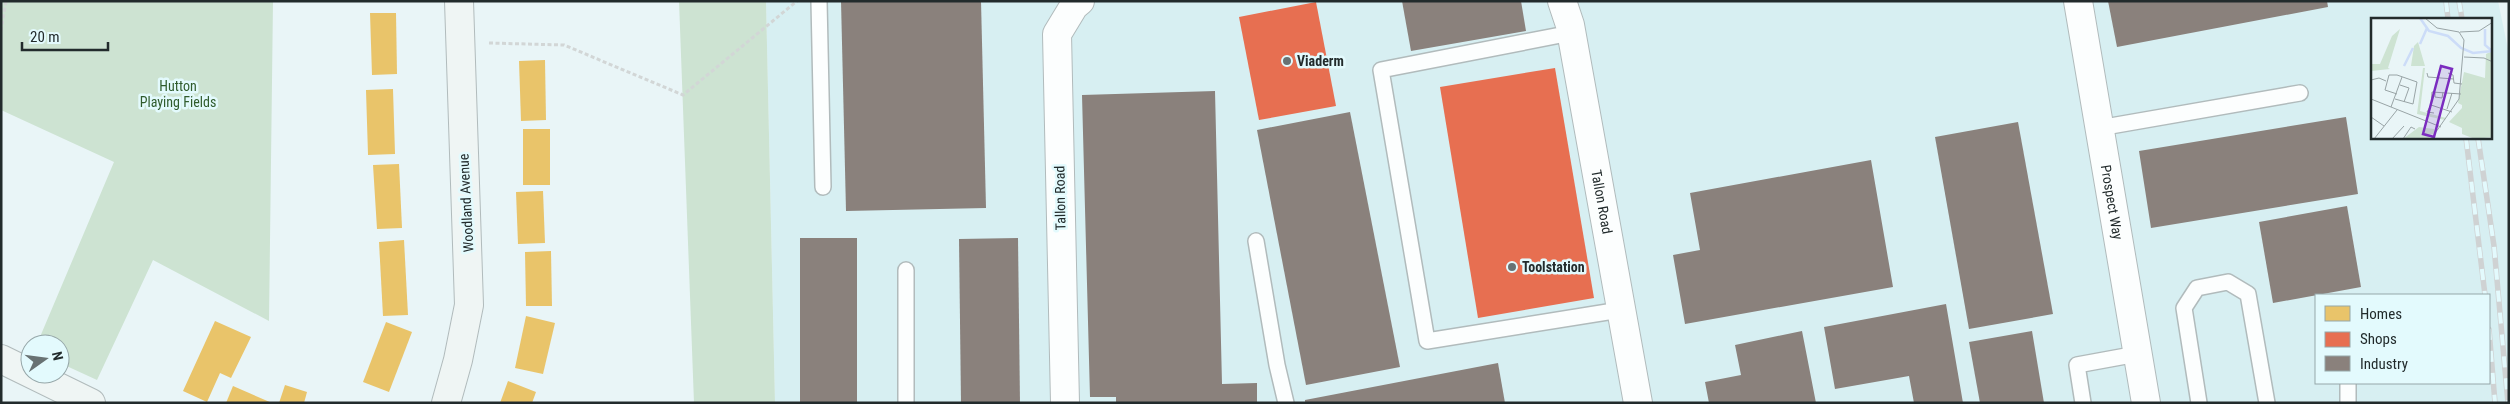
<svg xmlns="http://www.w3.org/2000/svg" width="2510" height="404" viewBox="0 0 2510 404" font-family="'Roboto Condensed',sans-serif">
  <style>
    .built { fill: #d7eff2; fill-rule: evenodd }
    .green { fill: #cde3d2 }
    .homes { fill: #e9c46a }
    .shops { fill: #e76f51 }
    .industry { fill: #8a817c }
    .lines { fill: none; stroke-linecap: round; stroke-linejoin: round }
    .lane-casing { stroke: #b1bbbc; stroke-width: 18 }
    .street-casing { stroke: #b1bbbc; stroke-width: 30 }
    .secondary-casing { stroke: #b1bbbc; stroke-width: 30 }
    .path { stroke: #d2d6d6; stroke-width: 3; stroke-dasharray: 4 2.5; stroke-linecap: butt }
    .lane { stroke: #fcfefe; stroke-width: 15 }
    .street { stroke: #fcfefe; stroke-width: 28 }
    .secondary { stroke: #eff5f4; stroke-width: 28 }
    .rail-casing { stroke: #cfd2d3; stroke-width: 5.5 }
    .rail { stroke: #e3fafd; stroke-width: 4; stroke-dasharray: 11; stroke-linecap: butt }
    .poi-dot { fill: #687273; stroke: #e3fafd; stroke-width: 2 }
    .labels { text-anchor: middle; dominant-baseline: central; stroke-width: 5; stroke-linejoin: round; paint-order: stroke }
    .poi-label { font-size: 14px; font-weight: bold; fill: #222b2c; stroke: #e3fafd; text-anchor: start }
    .park-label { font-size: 14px; fill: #305c2d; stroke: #e3fafd }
    .street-label { font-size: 14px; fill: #222b2c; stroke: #e3fafd }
    .inset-river { fill: none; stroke: #ccdcf8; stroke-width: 2.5 }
    .inset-road { fill: none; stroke: #99a4a6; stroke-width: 1 }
    .view { fill: #7b2cbf; fill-opacity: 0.15; stroke: #7b2cbf; stroke-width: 2.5 }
    .inset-edge { fill: none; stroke: #222b2c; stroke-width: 2.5 }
  </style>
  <rect width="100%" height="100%" fill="#e9f5f7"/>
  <path class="built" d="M766,1H2498L2509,54V403H775ZM2372,19H2491V138H2372ZM2316,295H2489V383H2316Z"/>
  <g class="green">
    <polygon points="1,1 273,1 269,321 153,260 97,380 60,363 60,344 37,344 114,162 1,110"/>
    <polygon points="679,1 766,1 775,403 694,403"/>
  </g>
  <g class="homes">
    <polygon points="370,13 396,13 397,74 372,75"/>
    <polygon points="545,60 546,120 521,121 519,61"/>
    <polygon points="393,89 395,154 368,155 366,90"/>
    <rect x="523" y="129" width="27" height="56"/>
    <polygon points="399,164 402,228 377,229 373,165"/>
    <polygon points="543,191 545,243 518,244 516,192"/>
    <polygon points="404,240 408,315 383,316 379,242"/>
    <polygon points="551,251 552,306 526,306 525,252"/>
    <polygon points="526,316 555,323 543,374 515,368"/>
    <polygon points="215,321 251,337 231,378 220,373 207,402 183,391"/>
    <polygon points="386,322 412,332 389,392 363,382"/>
    <polygon points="508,381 536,392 532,403 500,403"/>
    <polygon points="285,385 307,392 304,403 279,403"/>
    <polygon points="233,386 272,403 226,403"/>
  </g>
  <g class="shops">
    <polygon points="1316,2 1336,106 1259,120 1239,17"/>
    <polygon points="1555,68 1594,298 1478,318 1440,87"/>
  </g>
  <g class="industry">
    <polygon points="841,1 981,1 986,208 846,211"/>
    <polygon points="1402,1 1521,1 1526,31 1411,51"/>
    <polygon points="2108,1 2327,1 2328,7 2117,47"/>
    <polygon points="1215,91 1222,384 1257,383 1257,403 1116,403 1116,397 1090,397 1082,95"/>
    <polygon points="1350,112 1400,367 1306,385 1257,130"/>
    <polygon points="2346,117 2358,194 2151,228 2139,151"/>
    <polygon points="2018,122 2053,314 1969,329 1935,137"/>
    <polygon points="1871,160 1893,287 1685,324 1673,255 1700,250 1690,193"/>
    <polygon points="2347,206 2361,287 2273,303 2259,222"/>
    <rect x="800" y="238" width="57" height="165"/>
    <polygon points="1018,238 1020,403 961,403 959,239"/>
    <polygon points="1946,304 1963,403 1914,403 1909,376 1835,389 1824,327"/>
    <polygon points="1802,331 1816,403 1709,403 1705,382 1741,375 1735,345"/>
    <polygon points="2032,331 2044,403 1980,403 1969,342"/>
    <polygon points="1498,363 1505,403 1305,403 1305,400"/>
  </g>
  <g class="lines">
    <defs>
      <g id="lane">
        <polyline points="819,1 823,187"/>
        <polyline points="1571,33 1381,70 1427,341 1620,310"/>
        <polyline points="2099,128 2300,93"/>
        <polyline points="1256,241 1277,365 1286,403"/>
        <polyline points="906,403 906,270"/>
        <polyline points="2083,403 2077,365 2137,354"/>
        <polyline points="2199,403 2184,308 2197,288 2228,282 2248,294 2267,403"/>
        <polyline points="2348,403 2348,383"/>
      </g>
      <g id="street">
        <path id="s1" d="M1562,1L1570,25L1638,403"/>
        <path id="s2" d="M2078,1L2146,403"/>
        <polyline points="1065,403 1057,34 1074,6 1080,1"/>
      </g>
      <g id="secondary">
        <polyline points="1,359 91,403"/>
        <polyline points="446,403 458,360 469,305 459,1"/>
      </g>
    </defs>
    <use href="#lane" class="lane-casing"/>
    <use href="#street" class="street-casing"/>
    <use href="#secondary" class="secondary-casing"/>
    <g class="path">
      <polyline points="1,31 6,1"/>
      <polyline points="489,43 564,45 683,95 797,1"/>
    </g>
    <use href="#lane" class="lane"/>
    <use href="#street" class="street"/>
    <use href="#secondary" class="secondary"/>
    <defs>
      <g id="rail">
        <polyline points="2446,1 2448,19"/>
        <polyline points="2459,1 2462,19"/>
        <polyline points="2466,138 2485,295"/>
        <polyline points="2478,138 2494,246 2508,403"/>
        <polyline points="2489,329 2495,403"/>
      </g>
    </defs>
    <use href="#rail" class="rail-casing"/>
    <use href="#rail" class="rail"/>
  </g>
  <g class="poi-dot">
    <circle cx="1287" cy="61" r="5"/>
    <circle cx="1512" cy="267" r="5"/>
  </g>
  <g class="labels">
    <g class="poi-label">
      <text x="1297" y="61">Viaderm</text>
      <text x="1522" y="267">Toolstation</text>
    </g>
    <g class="park-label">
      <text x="178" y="86">Hutton<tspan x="178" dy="16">Playing Fields</tspan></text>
    </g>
    <g class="street-label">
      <text transform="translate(1060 198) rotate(-91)">Tallon Road</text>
      <text stroke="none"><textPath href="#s1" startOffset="205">Tallon Road</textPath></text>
      <text stroke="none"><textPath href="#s2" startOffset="204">Prospect Way</textPath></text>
      <text transform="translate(466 203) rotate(-93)">Woodland Avenue</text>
    </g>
  </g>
  <g transform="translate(2371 18)">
    <rect width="121" height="121" fill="#e9f5f7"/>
    <path d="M29,11L17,50L19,51L0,53V46H9L21,18ZM47,24L54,48H40L43,28ZM121,33V119L104,121L91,116V110L78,104L91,90V87L87,85L93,54L114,60L115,36ZM52,50H54L49,93L75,100L74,102L46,96ZM48,109L63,111V116L56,117L60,121H32Z" fill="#cde3d2"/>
    <path class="inset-river" d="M49,0L58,13L77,18L90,30L102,35L122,33M114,11V27L121,33M49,26L56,10M33,48L42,30"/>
    <path class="inset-road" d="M54,0L66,10L88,14L93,22L88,81L60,121M89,14L108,13L122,4M93,39L113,40L122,44M56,55L57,59L83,61M77,55L82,57L83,65L91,66M0,62L8,60L15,63M29,67L38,70L33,84M64,74V79L71,80L72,74M0,81L70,109M24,81L42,86L46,64L26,57H18L14,72L26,76M60,87L56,94L63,95M20,89L31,59M76,91L81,75M81,94L60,87L61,74L90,76M0,99L13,108M3,121L26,92M21,121L33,108M32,121L40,109L44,111"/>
    <path class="view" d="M70,48L81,51L63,119L52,116Z"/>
    <rect width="121" height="121" class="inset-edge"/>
  </g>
  <rect width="2510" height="404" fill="none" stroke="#222b2c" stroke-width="5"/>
  <rect x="2315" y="294" width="175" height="90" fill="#e3fafd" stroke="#96a7a9"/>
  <rect x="2325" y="306" width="25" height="15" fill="#e9c46a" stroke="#96a7a9"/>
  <text x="2360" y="319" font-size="15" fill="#222b2c">Homes</text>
  <rect x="2325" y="332" width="25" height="15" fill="#e76f51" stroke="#96a7a9"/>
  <text x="2360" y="344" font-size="15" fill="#222b2c">Shops</text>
  <rect x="2325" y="356" width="25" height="15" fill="#8a817c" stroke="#96a7a9"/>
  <text x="2360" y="369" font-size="15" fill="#222b2c">Industry</text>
  <g transform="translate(45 359) rotate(76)"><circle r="24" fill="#e3fafd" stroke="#96a7a9"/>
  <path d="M0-4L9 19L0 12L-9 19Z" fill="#687273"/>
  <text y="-8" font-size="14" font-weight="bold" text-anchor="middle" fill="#222b2c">N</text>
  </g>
  <path d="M22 42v8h86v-8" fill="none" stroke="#222b2c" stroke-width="2.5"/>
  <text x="30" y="42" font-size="15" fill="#222b2c" stroke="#e3fafd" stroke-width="4" paint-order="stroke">20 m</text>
</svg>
